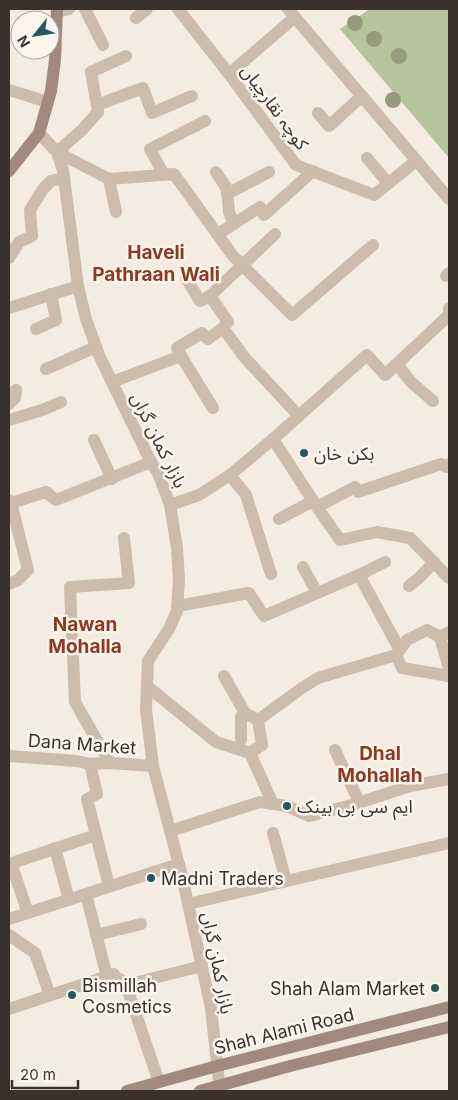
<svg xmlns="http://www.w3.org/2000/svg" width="458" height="1100" viewBox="0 0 458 1100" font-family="Inter,'Noto Sans Arabic',sans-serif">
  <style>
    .green { fill: #b8c4a0 }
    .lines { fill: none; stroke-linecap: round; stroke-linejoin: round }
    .lane { stroke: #cdbbac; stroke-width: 12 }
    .street { stroke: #cdbbac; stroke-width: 12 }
    .secondary { stroke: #a18a7d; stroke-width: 12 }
    .tree { fill: #969b7f }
    .poi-dot { fill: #1f5a5e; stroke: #fbf5ee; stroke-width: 2 }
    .labels { text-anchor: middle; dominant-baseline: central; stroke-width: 5; stroke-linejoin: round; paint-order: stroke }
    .street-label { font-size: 18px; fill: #3b302b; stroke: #fbf5ee }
    .poi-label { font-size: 18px; fill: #3b302b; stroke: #fbf5ee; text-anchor: start }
    .neighbourhood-label { font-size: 19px; font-weight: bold; fill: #8c3b22; stroke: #fbf5ee }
  </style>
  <rect width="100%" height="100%" fill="#f4ebe1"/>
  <polygon class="green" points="370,9 449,9 449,158 340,29"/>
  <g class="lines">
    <g class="lane">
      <polyline points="85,9 103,45"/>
      <polyline points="178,9 229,74 296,165 374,195 416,161"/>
      <polyline points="57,12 69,9"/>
      <polyline points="136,18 147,9"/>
      <polyline points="126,56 91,72 98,112 82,130 57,152 109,179 174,174 233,256 292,315 373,245"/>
      <polyline points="97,105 143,88 152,113 192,96"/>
      <polyline points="318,113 329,126 362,96"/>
      <polyline points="367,158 388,183"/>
      <polyline points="216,172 227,189 229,212 234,224"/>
      <polyline points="164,175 150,149 205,121"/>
      <polyline points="109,179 116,212"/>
      <polyline points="227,194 269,172"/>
      <polyline points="218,234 260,207 264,215 313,171"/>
      <polyline points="275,234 210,296 228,322 223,328 245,358 299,416"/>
      <polyline points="9,258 19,242 32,236 30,210 43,189 51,181 64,178"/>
      <polyline points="446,276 449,273"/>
      <polyline points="186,278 200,301 210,296"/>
      <polyline points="9,308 78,286"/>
      <polyline points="36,329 56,320 51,294"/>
      <polyline points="181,356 213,408"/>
      <polyline points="397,364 411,382 433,401"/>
      <polyline points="46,369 96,347"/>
      <polyline points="112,382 181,356 177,348 202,333 208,339 223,328"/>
      <polyline points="9,404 15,398 16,390"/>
      <polyline points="9,420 42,410 61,402"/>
      <polyline points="273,439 317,507 340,540 377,532 410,538 449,578"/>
      <polyline points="94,440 112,479"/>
      <polyline points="230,475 246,495 271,574"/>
      <polyline points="9,500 11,503 46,492 56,500 151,462"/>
      <polyline points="170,505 199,495 230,475 273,439 367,355 385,375 449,315 449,308"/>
      <polyline points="317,507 355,487 358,492 441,464 446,467 449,464"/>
      <polyline points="279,519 313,501"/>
      <polyline points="303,567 317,593"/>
      <polyline points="359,575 385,562"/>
      <polyline points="9,584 18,580 28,570 11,503"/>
      <polyline points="409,586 419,578 434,562"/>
      <polyline points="177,606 249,593 264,616 359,575 400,650"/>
      <polyline points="224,676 245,713 258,720"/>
      <polyline points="241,740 241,717 245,713"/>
      <polyline points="335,750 359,802"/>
      <polyline points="110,763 75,702 70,587 129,583 124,538"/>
      <polyline points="90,764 97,794 87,799 109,886"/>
      <polyline points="170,831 260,802 287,806 309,816 352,805 410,786 449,779"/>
      <polyline points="273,833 286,881"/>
      <polyline points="55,848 69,900"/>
      <polyline points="11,863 28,913"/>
      <polyline points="9,864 96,835"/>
      <polyline points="86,894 107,977"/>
      <polyline points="188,904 449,843"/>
      <polyline points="9,919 179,864"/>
      <polyline points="9,935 35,953 50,995"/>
      <polyline points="96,935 141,924"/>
      <polyline points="120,979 126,985 202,966"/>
      <polyline points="126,985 159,1082"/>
    </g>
    <g class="street">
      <polyline points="288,9 449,199"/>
      <polyline points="229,74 295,17"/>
      <polyline points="9,90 48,102"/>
      <polyline points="39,133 57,152 63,170 78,286 86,319 99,355 122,403 151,462 158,473 170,505 177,548 179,579 177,611 169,629 148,661 146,710 153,766 182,876 211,1008 220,1091"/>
      <polyline points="449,632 440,637 449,668"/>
      <polyline points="440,637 427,630 407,640 396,655 402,668 449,676"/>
      <polyline points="148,687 216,742 250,753"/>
      <polyline points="9,756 77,761 90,764 110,763 153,766"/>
      <polyline points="273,804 250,753 262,745 258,720 302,688 318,678 396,655"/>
      <polyline points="9,1009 114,974"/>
    </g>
    <g class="secondary">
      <polyline points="9,171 39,133 51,91 55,60 57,9"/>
      <polyline points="127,1091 217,1066 449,1007"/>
      <polyline points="200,1091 290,1066 449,1027"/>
    </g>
  </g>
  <g class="tree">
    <circle cx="355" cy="23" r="8"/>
    <circle cx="374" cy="39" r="8"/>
    <circle cx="399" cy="56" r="8"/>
    <circle cx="393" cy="100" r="8"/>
  </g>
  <g class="poi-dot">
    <circle cx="304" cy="453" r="5"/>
    <circle cx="287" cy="806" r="5"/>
    <circle cx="151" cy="878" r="5"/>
    <circle cx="435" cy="988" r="5"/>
    <circle cx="72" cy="995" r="5"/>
  </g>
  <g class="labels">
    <g class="street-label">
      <text transform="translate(275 107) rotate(54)">کوچہ نقارچیاں</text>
      <text transform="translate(159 440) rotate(64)">بازار کمان گراں</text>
      <text transform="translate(82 744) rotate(4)">Dana Market</text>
      <text transform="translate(218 963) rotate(79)">بازار کمان گراں</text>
      <text transform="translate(284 1031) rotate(-14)">Shah Alami Road</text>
    </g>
    <g class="poi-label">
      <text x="314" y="453">بکن خان</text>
      <text x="297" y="806">ایم سی بی بینک</text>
      <text x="161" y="878">Madni Traders</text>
      <text x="82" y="985">Bismillah<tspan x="82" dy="21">Cosmetics</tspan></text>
      <text x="425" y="988" text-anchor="end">Shah Alam Market</text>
    </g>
    <g class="neighbourhood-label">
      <text x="156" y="252">Haveli<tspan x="156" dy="22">Pathraan Wali</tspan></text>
      <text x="85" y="624">Nawan<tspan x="85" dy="22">Mohalla</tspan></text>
      <text x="380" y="753">Dhal<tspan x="380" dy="22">Mohallah</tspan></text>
    </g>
  </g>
  <rect width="458" height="1100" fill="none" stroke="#3b302b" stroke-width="20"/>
  <g transform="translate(35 35) rotate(240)"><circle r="24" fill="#fbf5ee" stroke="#aea6a0"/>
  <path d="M0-4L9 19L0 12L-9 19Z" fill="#1f5a5e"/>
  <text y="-8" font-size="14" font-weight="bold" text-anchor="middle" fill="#3b302b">N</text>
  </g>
  <path d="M12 1080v8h66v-8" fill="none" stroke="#3b302b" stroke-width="2.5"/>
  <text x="20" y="1080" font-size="15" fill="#3b302b" stroke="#fbf5ee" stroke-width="4" paint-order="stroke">20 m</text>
</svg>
